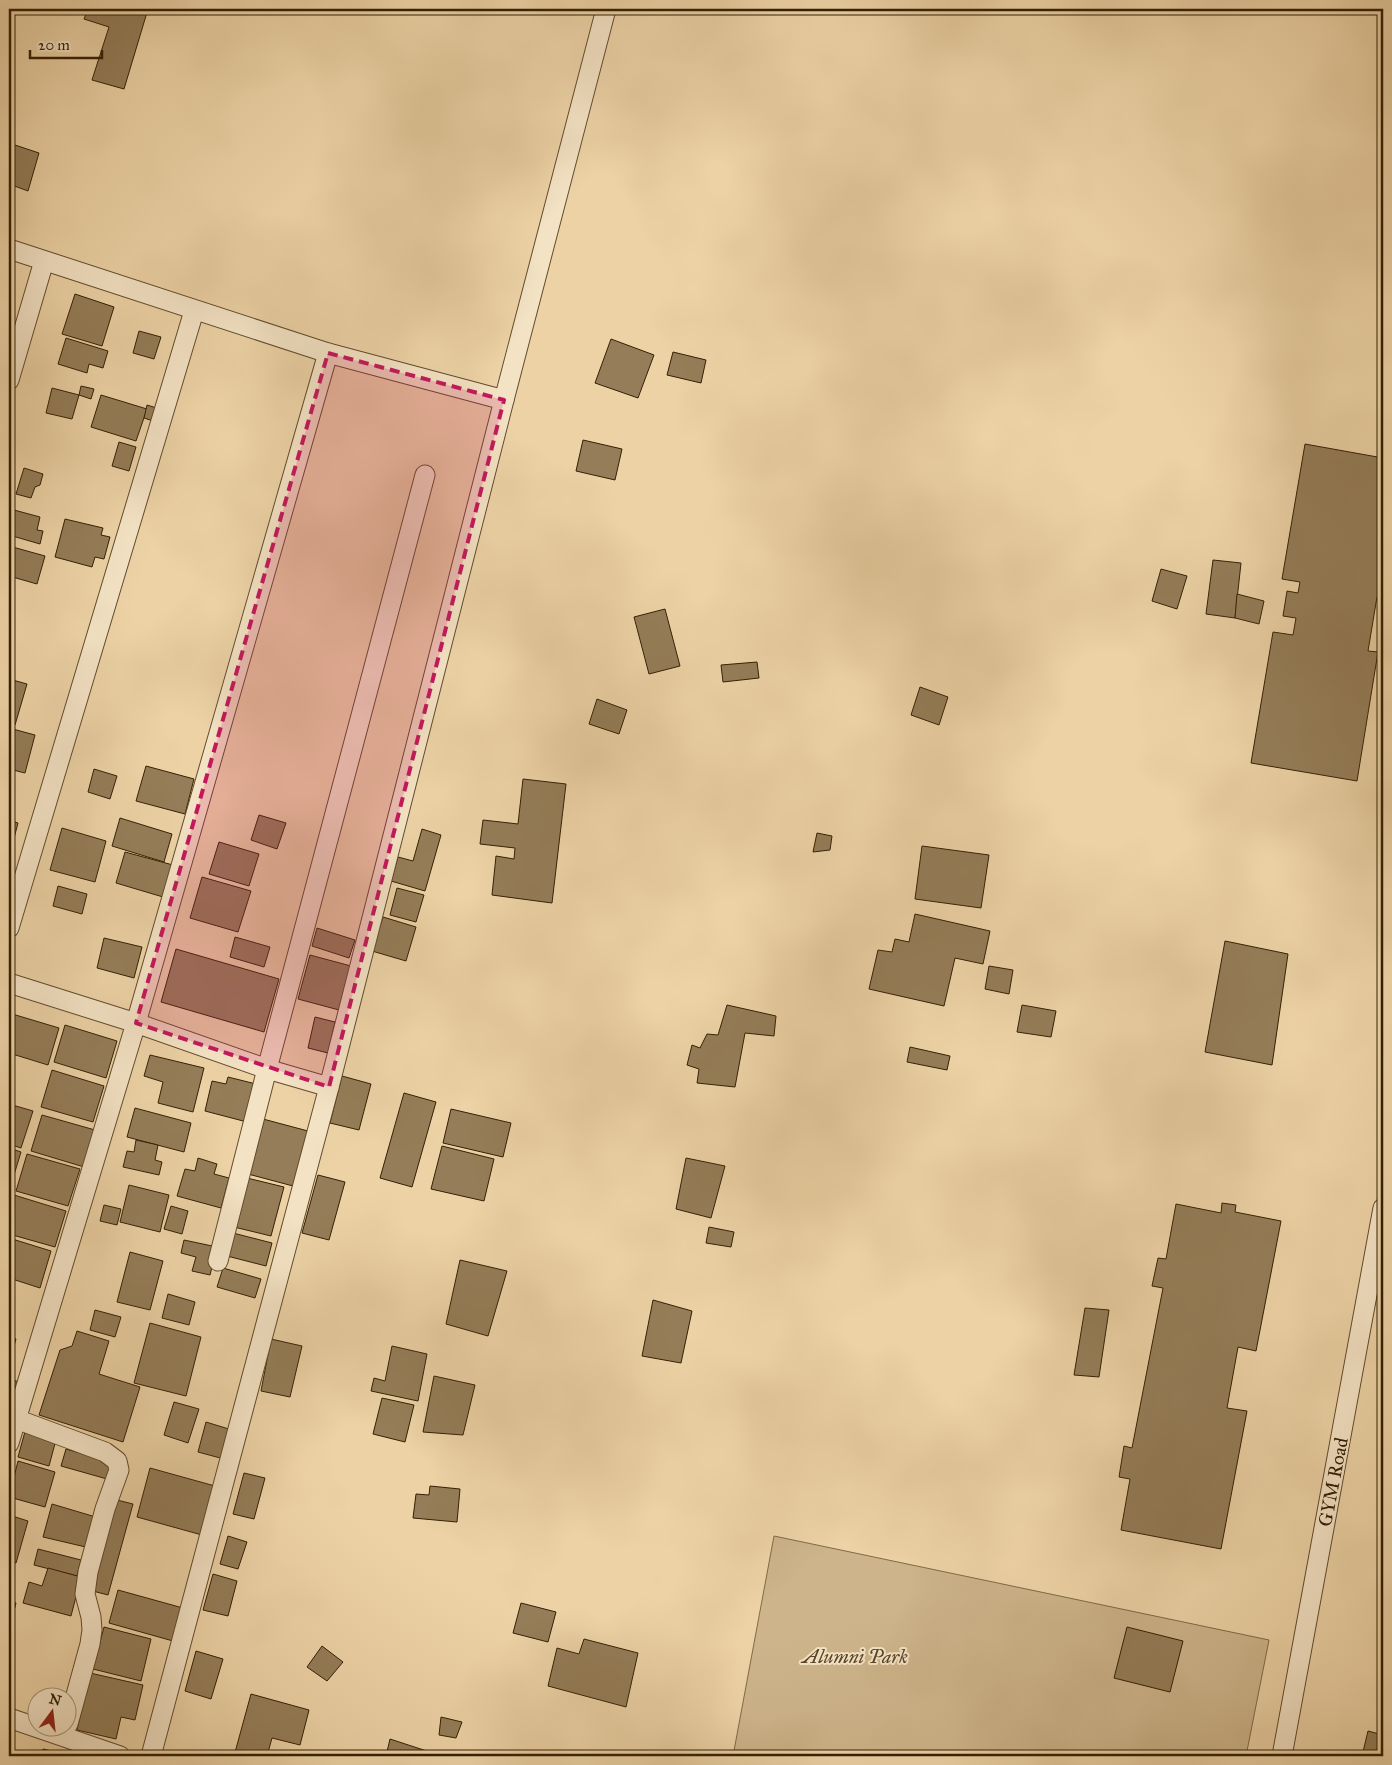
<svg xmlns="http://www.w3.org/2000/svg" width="1392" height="1765" viewBox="0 0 1392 1765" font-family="'IM FELL Great Primer',serif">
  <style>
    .green { fill: #cdb48a; stroke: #806a47 }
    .building { fill: #947d58; stroke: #342004 }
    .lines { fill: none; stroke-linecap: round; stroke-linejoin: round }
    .minor-casing { stroke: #624c2c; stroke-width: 21 }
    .minor { stroke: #f3e2c4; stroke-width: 19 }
    .marked { fill: #c2185b; fill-opacity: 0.2; stroke: #c2185b; stroke-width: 4; stroke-dasharray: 10 6; stroke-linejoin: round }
    .labels { text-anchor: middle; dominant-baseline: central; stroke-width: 4; stroke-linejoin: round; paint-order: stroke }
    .street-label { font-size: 19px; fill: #342004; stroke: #f3e2c4 }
    .park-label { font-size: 19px; font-style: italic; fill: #5a4526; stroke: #f3e2c4 }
  </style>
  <rect width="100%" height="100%" fill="#ecd2a5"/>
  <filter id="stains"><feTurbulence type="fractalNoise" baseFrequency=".004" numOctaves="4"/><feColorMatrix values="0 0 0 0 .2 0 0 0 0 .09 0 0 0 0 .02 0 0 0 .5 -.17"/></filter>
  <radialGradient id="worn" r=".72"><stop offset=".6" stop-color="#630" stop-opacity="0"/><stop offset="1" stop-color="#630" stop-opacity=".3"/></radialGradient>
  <polygon class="green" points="774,1536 1269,1640 1246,1756 733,1756"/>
  <g class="building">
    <polygon points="88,9 148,9 124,89 92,80 109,27 84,19"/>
    <polygon points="9,143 39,153 28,191 9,184"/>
    <polygon points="75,294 114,307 102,346 62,334"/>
    <polygon points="139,331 161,337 154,359 133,353"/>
    <polygon points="66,338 108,351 103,368 89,364 87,373 58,364"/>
    <polygon points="611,339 654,355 638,398 595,383"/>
    <polygon points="673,352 706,360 701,383 667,375"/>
    <polygon points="81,386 94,389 91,399 79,395"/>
    <polygon points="52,388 79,395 72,419 46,413"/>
    <polygon points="101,395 147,409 136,441 91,427"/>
    <polygon points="147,405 160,409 156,422 144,418"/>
    <polygon points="583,440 622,449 615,480 576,471"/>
    <polygon points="119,442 136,447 129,471 112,466"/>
    <polygon points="1305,444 1383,458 1383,598 1377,597 1368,651 1378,652 1357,781 1251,763 1273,632 1293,635 1296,618 1283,616 1287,591 1298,593 1300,582 1282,579"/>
    <polygon points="24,468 43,474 40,485 35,487 31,498 16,494"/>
    <polygon points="14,510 40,517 37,530 43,531 40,544 9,535"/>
    <polygon points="65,519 103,528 101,535 110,537 104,559 95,557 92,567 55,557"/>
    <polygon points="9,546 45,556 37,584 9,576"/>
    <polygon points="1213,560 1241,563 1235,618 1206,614"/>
    <polygon points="1161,569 1187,576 1177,609 1152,601"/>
    <polygon points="1237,594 1264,601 1259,624 1235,618"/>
    <polygon points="665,609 680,666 649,674 634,617"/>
    <polygon points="757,662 759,678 723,682 721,665"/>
    <polygon points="9,679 27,684 15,725 9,723"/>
    <polygon points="920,687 948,697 939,725 911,715"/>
    <polygon points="597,699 627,710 619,734 589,724"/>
    <polygon points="9,728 35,735 25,773 9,769"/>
    <polygon points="146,766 194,779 185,814 136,801"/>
    <polygon points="94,769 117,776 110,799 88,792"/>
    <polygon points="523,779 566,784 552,903 492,895 496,856 514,859 515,848 480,844 483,820 518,824"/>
    <polygon points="259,815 286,823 277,849 251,840"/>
    <polygon points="120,818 172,834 164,862 112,846"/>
    <polygon points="9,820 18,823 9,857"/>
    <polygon points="62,828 106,841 95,882 50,870"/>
    <polygon points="422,829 441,835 425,891 391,881 398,857 413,861"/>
    <polygon points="817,833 832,836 830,850 813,852"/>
    <polygon points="219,842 259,854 249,886 209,874"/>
    <polygon points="922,846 989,855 981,908 915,899"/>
    <polygon points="125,852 173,865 163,897 116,883"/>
    <polygon points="202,877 251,891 238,932 190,918"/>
    <polygon points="58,886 87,894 82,914 53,906"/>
    <polygon points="397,888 424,895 416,922 390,915"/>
    <polygon points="915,914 990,931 983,964 955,958 944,1006 869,989 878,950 892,952 895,939 909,942"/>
    <polygon points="383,917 416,927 406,961 372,951"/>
    <polygon points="317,928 355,940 349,958 312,946"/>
    <polygon points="235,937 270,947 264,967 230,957"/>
    <polygon points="104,938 142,947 134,978 97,968"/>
    <polygon points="1225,941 1288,954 1272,1065 1205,1052"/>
    <polygon points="176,949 279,979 264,1032 161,1002"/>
    <polygon points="310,955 351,966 339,1010 298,999"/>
    <polygon points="989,966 1013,970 1009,994 985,989"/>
    <polygon points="727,1005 776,1016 774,1036 745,1033 735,1087 697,1083 699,1069 687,1065 692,1045 700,1048 707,1034 718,1035"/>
    <polygon points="1022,1005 1056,1011 1051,1037 1017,1032"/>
    <polygon points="9,1013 59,1028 48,1065 9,1053"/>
    <polygon points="315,1017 335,1022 328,1053 308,1048"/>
    <polygon points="65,1025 117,1041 106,1078 54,1062"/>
    <polygon points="910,1047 950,1056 947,1070 907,1062"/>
    <polygon points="150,1055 204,1068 193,1112 158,1103 163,1082 144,1076"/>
    <polygon points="52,1070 104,1086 93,1122 41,1107"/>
    <polygon points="342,1076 371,1084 359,1130 330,1123"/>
    <polygon points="228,1077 256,1084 247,1122 205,1111 212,1081 226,1084"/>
    <polygon points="404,1093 436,1102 412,1187 380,1178"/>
    <polygon points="9,1104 33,1111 21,1148 9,1144"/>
    <polygon points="135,1108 191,1123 184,1152 127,1137"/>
    <polygon points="451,1109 511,1123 503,1157 443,1143"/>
    <polygon points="42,1115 95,1130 84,1167 31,1151"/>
    <polygon points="263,1119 308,1131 293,1186 248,1174"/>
    <polygon points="136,1140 158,1145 155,1160 162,1162 159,1175 123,1167 127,1151 134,1152"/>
    <polygon points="442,1146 494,1159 484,1201 431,1189"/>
    <polygon points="9,1148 21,1152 10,1188 9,1188"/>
    <polygon points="27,1154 80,1169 68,1206 16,1191"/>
    <polygon points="198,1158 217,1164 214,1174 229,1178 221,1208 177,1196 185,1169 195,1171"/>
    <polygon points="686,1158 725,1166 711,1218 676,1209"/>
    <polygon points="318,1175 345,1182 329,1240 302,1233"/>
    <polygon points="247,1178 284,1187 271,1236 234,1227"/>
    <polygon points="129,1185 169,1195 160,1232 120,1222"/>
    <polygon points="14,1195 66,1211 55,1247 9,1234 9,1211"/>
    <polygon points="1222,1203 1236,1205 1235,1212 1281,1221 1256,1351 1238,1347 1227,1408 1247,1411 1221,1549 1121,1530 1130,1479 1119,1477 1124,1446 1132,1448 1163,1288 1152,1286 1158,1258 1166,1259 1176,1204 1221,1213"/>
    <polygon points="104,1205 121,1209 117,1225 100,1221"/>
    <polygon points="171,1206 188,1211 182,1234 164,1229"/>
    <polygon points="709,1227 734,1232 731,1247 706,1243"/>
    <polygon points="233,1233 272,1243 266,1266 227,1256"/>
    <polygon points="9,1238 51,1251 40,1288 9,1278"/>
    <polygon points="184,1240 217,1247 210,1275 192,1271 196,1257 181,1253"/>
    <polygon points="130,1252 163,1261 150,1310 117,1302"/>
    <polygon points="460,1260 507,1271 488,1336 446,1324"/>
    <polygon points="223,1268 261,1279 255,1298 217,1287"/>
    <polygon points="168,1294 195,1302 189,1325 162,1318"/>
    <polygon points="653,1300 692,1311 681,1363 642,1356"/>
    <polygon points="1085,1308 1109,1310 1099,1377 1074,1375"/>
    <polygon points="95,1310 121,1317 115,1337 90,1330"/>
    <polygon points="150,1323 201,1337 186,1396 134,1383"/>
    <polygon points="77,1331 109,1341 99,1374 140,1387 123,1442 39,1415 60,1350 72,1346"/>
    <polygon points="9,1337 16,1339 9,1363"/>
    <polygon points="271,1339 302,1346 290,1397 261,1391"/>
    <polygon points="392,1346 427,1354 418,1401 371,1391 374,1378 385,1381"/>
    <polygon points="434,1376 475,1385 463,1435 423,1432"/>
    <polygon points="9,1379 19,1382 9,1419"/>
    <polygon points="382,1398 414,1405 405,1442 373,1434"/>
    <polygon points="174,1402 199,1409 188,1443 164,1435"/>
    <polygon points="206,1422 232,1430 224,1459 198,1452"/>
    <polygon points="26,1428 57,1436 49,1466 18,1457"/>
    <polygon points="66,1449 112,1462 107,1479 61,1466"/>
    <polygon points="18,1461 55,1472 45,1507 9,1497"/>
    <polygon points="150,1468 215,1486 202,1535 137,1517"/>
    <polygon points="244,1473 265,1478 254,1519 233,1514"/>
    <polygon points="430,1486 460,1489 457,1522 413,1518 416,1494 429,1495"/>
    <polygon points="113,1499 133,1504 108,1595 89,1590"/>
    <polygon points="52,1504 99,1518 90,1548 43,1537"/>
    <polygon points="9,1515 28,1521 16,1563 9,1561"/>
    <polygon points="228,1536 247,1542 238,1569 220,1564"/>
    <polygon points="38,1549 81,1560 77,1576 34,1565"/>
    <polygon points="48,1568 81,1577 71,1616 23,1603 29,1582 42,1586"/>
    <polygon points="213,1574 237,1581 228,1616 203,1610"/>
    <polygon points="118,1590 183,1608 173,1641 109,1623"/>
    <polygon points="9,1601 16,1603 9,1631"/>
    <polygon points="521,1603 556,1612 548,1642 513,1633"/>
    <polygon points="104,1627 151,1639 141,1681 93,1669"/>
    <polygon points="1127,1627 1183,1641 1170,1692 1114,1678"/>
    <polygon points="584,1639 638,1653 626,1707 548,1686 557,1648 579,1654"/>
    <polygon points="322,1646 343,1662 327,1681 307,1667"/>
    <polygon points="196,1651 223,1659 211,1699 185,1691"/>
    <polygon points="90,1673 143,1685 135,1720 121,1717 116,1739 77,1730"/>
    <polygon points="251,1694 309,1710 300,1745 272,1738 267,1756 234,1756"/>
    <polygon points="441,1717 462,1722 456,1738 439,1735"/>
    <polygon points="1368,1731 1383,1735 1383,1756 1362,1756"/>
    <polygon points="390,1739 442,1756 386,1756"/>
    <polygon points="43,1749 65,1754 65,1756 41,1756"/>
  </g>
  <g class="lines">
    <defs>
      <g id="minor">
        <polyline points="9,249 328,353 504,400"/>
        <polyline points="9,380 44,261"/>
        <polyline points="9,928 194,311"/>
        <polyline points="9,983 136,1023 267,1069 329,1087"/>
        <polyline points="218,1261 267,1069 425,475"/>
        <polyline points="16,1419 105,1452 117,1461 119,1470 105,1509 88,1572 85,1594 91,1617 92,1630 90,1644 68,1724"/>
        <polyline points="9,1443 136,1023 328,353"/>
        <polyline points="9,1718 120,1756"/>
        <polyline points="151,1756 329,1087 504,400 606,9"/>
        <polyline points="1282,1756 1383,1208"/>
      </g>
    </defs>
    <use href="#minor" class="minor-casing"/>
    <use href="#minor" class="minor"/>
  </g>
  <path class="marked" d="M328,353L504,400L329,1087L136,1023Z"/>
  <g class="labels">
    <g class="street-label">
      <text transform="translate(1333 1482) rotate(-79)">GYM Road</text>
    </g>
    <g class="park-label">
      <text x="855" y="1656">Alumni Park</text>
    </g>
  </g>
  <rect width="1392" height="1765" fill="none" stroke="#ecd2a5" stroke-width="30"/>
  <rect x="10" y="10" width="1372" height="1745" fill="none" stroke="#342004" stroke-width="2.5"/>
  <rect x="15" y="15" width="1362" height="1735" fill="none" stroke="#342004"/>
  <g transform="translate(52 1712) rotate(15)"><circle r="24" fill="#f3e2c4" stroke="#a79477"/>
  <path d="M0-4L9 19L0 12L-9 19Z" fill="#8f2418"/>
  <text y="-8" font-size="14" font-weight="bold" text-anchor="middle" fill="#342004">N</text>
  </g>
  <path d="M30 50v8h72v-8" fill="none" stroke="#342004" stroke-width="2.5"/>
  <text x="38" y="50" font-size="15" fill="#342004" stroke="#f3e2c4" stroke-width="4" paint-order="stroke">20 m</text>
  <rect width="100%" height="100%" filter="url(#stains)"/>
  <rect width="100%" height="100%" fill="url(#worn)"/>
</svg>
